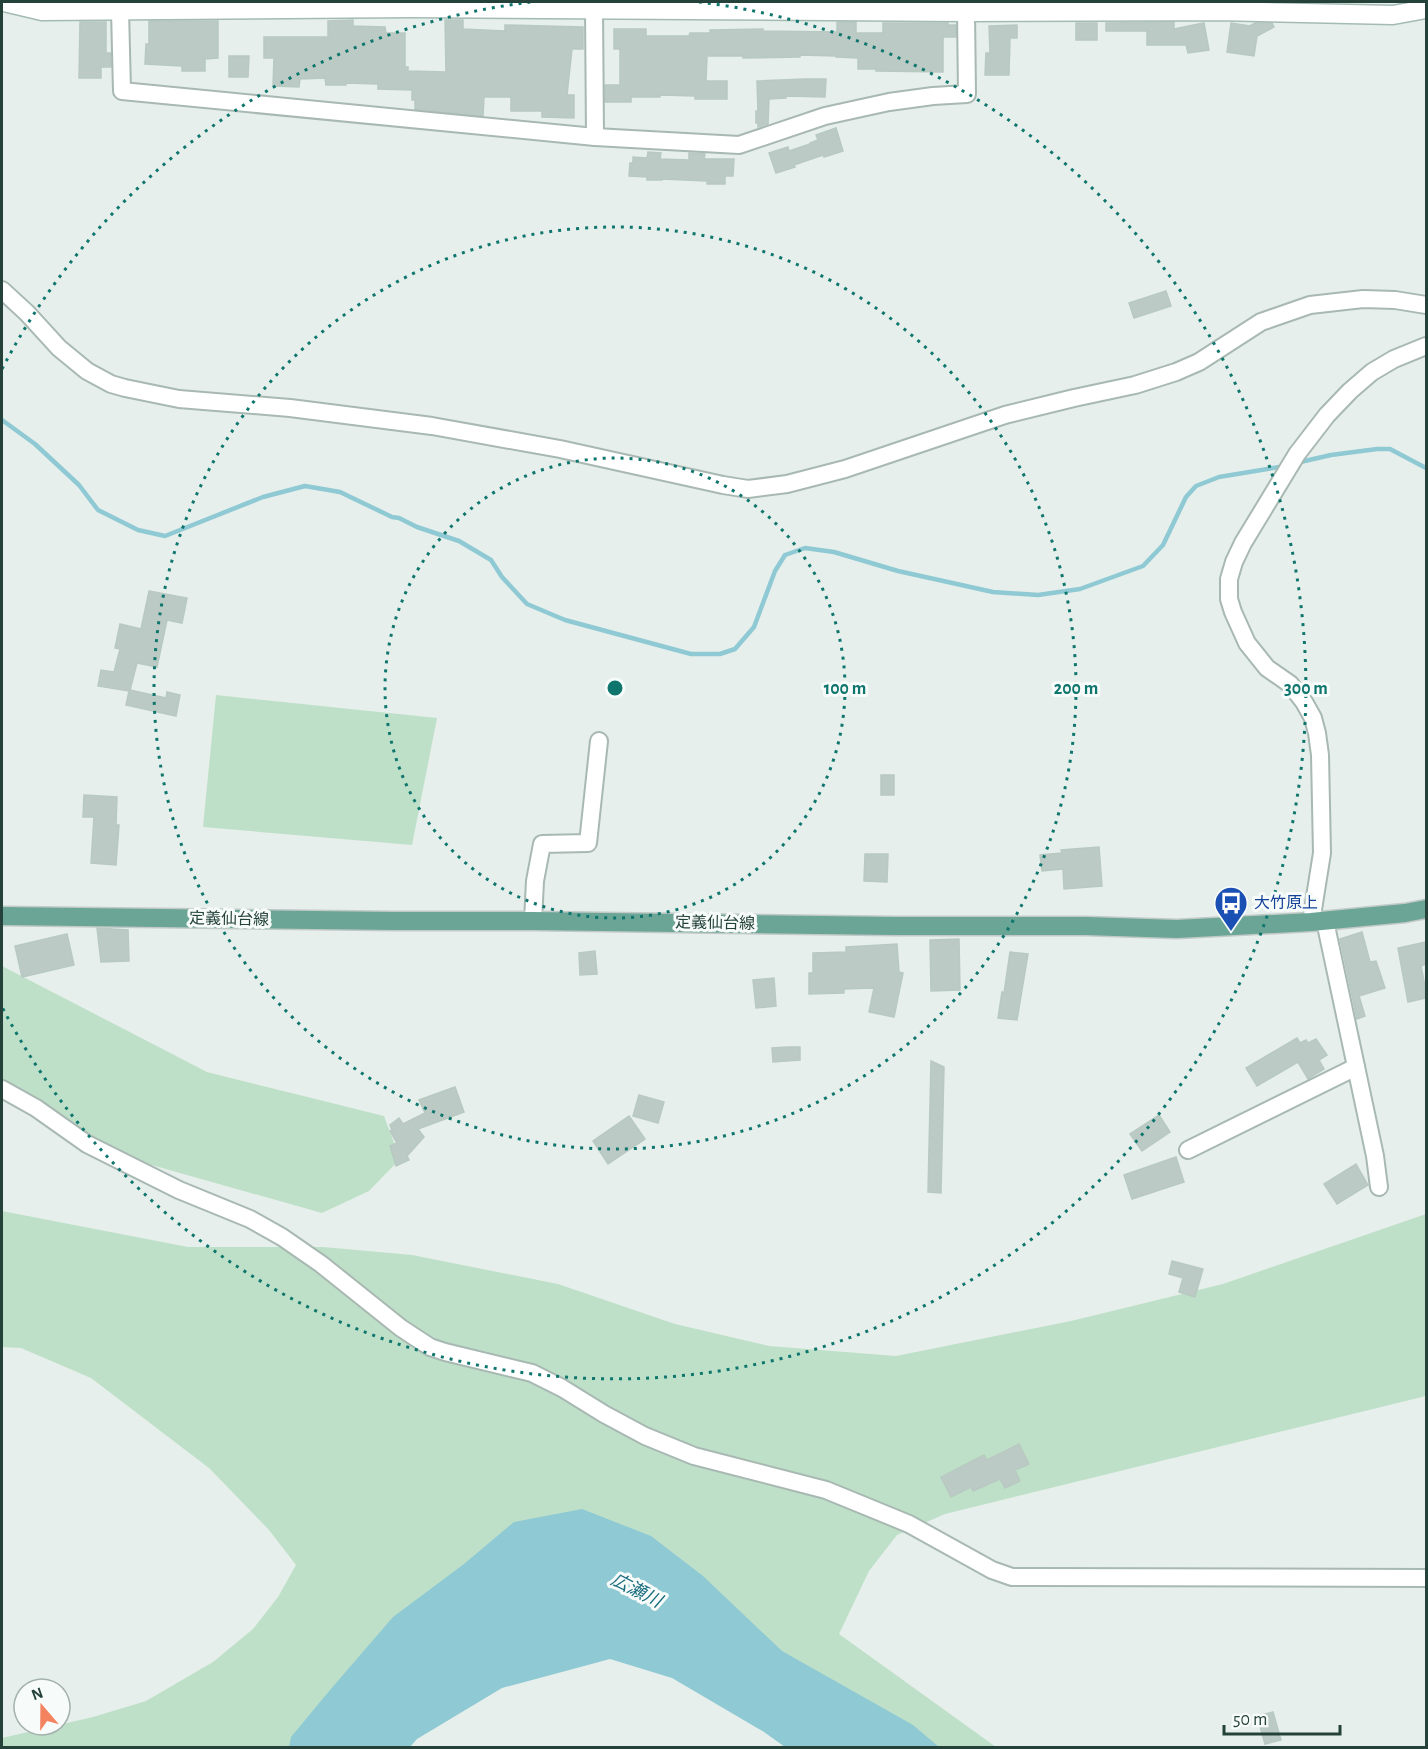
<svg xmlns="http://www.w3.org/2000/svg" width="1428" height="1749" viewBox="0 0 1428 1749" font-family="'Alegreya Sans','Noto Sans JP',sans-serif">
  <style>
    .green { fill: #bfe0c8 }
    .water { fill: #8ec9d4 }
    .lines { fill: none; stroke-linecap: round; stroke-linejoin: round }
    .stream { stroke: #8ec9d4; stroke-width: 4.5 }
    .building { fill: #bbcac4; stroke: #b8c9c2; stroke-width: 1.5 }
    .street-casing { stroke: #a8b8b2; stroke-width: 20 }
    .secondary-casing { stroke: #a4bbb3; stroke-width: 21 }
    .primary-casing { stroke: #c2cac8; stroke-width: 21 }
    .street { stroke: #fff; stroke-width: 16 }
    .secondary { stroke: #fff; stroke-width: 18 }
    .primary { stroke: #6aa596; stroke-width: 18 }
    .ring { fill: none; stroke: #0f766e; stroke-width: 3; stroke-dasharray: 3 6 }
    .labels { text-anchor: middle; dominant-baseline: central; stroke-width: 6; stroke-linejoin: round; paint-order: stroke }
    .transit-label { font-size: 16px; fill: #164399; stroke: #f7fbf9; text-anchor: start }
    .street-label { font-size: 16px; fill: #24423a; stroke: #f7fbf9 }
    .water-label { font-size: 18px; font-style: italic; fill: #1c6f80; stroke: #f7fbf9 }
    .centre { fill: #0f766e; stroke: #f7fbf9; stroke-width: 3 }
    .ring-label { font-size: 18px; text-anchor: middle; font-weight: bold; fill: #0f766e; stroke: #f7fbf9; stroke-width: 6; stroke-linejoin: round; paint-order: stroke }
  </style>
  <rect width="100%" height="100%" fill="#e6efeb"/>
  <g class="green">
    <polygon points="216,695 437,718 412,845 203,827"/>
    <polygon points="2,966 207,1072 384,1116 400,1159 369,1191 322,1213 141,1162 2,1087"/>
    <polygon points="2,1211 188,1247 323,1247 412,1255 558,1284 675,1324 769,1346 896,1356 1071,1321 1223,1284 1426,1214 1426,1396 945,1514 897,1535 869,1571 839,1634 996,1747 794,1747 636,1644 484,1673 328,1747 2,1747 2,1738 93,1717 146,1701 213,1662 253,1629 278,1597 296,1565 269,1530 209,1468 91,1378 21,1348 2,1347"/>
  </g>
  <polygon class="water" points="582,1509 651,1536 703,1576 782,1651 913,1725 939,1747 785,1747 764,1732 672,1678 610,1659 502,1688 417,1739 410,1747 289,1747 291,1737 330,1690 393,1617 464,1564 514,1522"/>
  <g class="lines">
    <g class="stream">
      <polyline points="2,420 35,444 79,485 98,510 138,530 165,536 263,497 305,486 340,492 392,517 399,518 417,527 459,541 491,560 502,577 527,604 565,620 691,654 720,654 735,649 754,627 775,571 785,555 805,548 834,552 898,571 993,592 1038,595 1080,589 1143,566 1163,545 1186,497 1196,486 1219,477 1285,466"/>
      <polyline points="1296,463 1331,455 1377,449 1390,449 1426,468"/>
    </g>
  </g>
  <g class="building">
    <polygon points="353,20 353,26 385,27 386,33 405,33 405,67 408,67 408,71 446,72 445,20 463,20 463,29 505,31 505,25 583,27 583,49 572,49 567,95 574,95 574,118 542,117 542,111 511,111 511,97 484,97 483,116 415,109 415,100 412,100 412,90 378,89 378,84 346,83 346,85 326,85 325,78 300,79 299,87 273,86 274,58 264,58 264,37 328,37 328,21"/>
    <polygon points="149,21 218,21 218,58 205,59 205,71 182,71 182,66 145,64 146,44 149,44"/>
    <polygon points="80,22 106,22 106,53 111,53 111,67 101,67 101,78 79,78"/>
    <polygon points="837,22 856,22 856,33 883,33 883,23 948,23 948,25 956,25 956,37 943,37 943,72 876,71 876,69 858,69 858,58 836,57 836,56 800,55 800,57 743,58 743,56 707,56 706,81 727,81 727,99 695,99 695,96 660,95 660,97 631,97 631,102 605,102 605,85 620,85 620,49 614,49 614,29 646,29 646,36 689,36 690,33 710,33 710,30 763,29 763,31 837,32"/>
    <polygon points="1174,22 1174,29 1204,23 1209,50 1188,53 1186,45 1147,45 1147,31 1106,31 1106,23"/>
    <rect x="1076" y="23" width="21" height="17"/>
    <polygon points="1231,23 1250,26 1255,23 1272,23 1274,27 1257,36 1254,56 1227,52"/>
    <polygon points="1017,25 1017,38 1010,38 1009,75 985,75 986,53 990,53 989,26"/>
    <polygon points="229,56 249,56 248,77 229,77"/>
    <polygon points="804,79 826,79 825,97 786,96 786,98 769,99 768,124 758,127 758,123 756,123 756,111 758,111 757,81"/>
    <polygon points="836,128 843,151 824,157 823,155 794,165 795,167 776,173 769,153 788,147 789,151 810,144 810,143 818,140 816,135"/>
    <polygon points="648,152 661,153 660,159 689,160 689,153 705,154 704,159 734,159 733,176 725,176 725,184 707,184 707,181 662,179 662,180 647,180 647,177 629,176 630,163 633,163 633,157 647,158"/>
    <polygon points="1166,291 1171,306 1134,318 1129,303"/>
    <polygon points="149,591 187,598 182,623 167,620 157,667 137,663 130,690 166,698 167,692 180,695 176,716 126,705 129,691 98,686 101,670 114,672 120,649 115,648 120,624 141,629"/>
    <rect x="881" y="775" width="13" height="20"/>
    <polygon points="84,795 117,797 116,825 119,825 116,865 91,863 94,817 83,817"/>
    <polygon points="1099,847 1102,886 1064,889 1063,869 1042,871 1040,855 1062,853 1061,850"/>
    <polygon points="865,854 888,854 887,882 864,881"/>
    <polygon points="97,928 128,930 129,961 101,962"/>
    <polygon points="1362,932 1370,962 1376,961 1385,988 1359,996 1365,1016 1357,1019 1340,939"/>
    <polygon points="67,934 74,965 22,977 15,946"/>
    <polygon points="959,939 960,990 931,991 930,940"/>
    <polygon points="1426,942 1426,964 1421,966 1426,991 1426,998 1408,1002 1398,948"/>
    <polygon points="897,944 899,972 903,973 894,1017 869,1012 874,988 844,989 844,993 809,994 809,973 813,973 813,953 846,952 846,947"/>
    <polygon points="595,951 597,974 580,975 579,953"/>
    <polygon points="1010,952 1028,954 1017,1020 998,1018 1002,992 1004,993"/>
    <polygon points="774,978 776,1006 756,1008 753,980"/>
    <polygon points="1297,1038 1300,1043 1306,1040 1308,1043 1316,1039 1327,1055 1319,1060 1324,1069 1308,1079 1298,1062 1257,1086 1246,1068"/>
    <polygon points="789,1047 800,1047 800,1060 773,1062 772,1048"/>
    <polygon points="931,1061 944,1067 941,1193 928,1192"/>
    <polygon points="455,1087 464,1112 418,1129 424,1137 407,1156 409,1160 396,1166 390,1146 397,1143 390,1131 392,1130 390,1125 399,1118 403,1124 425,1113 419,1100"/>
    <polygon points="639,1095 664,1102 658,1123 633,1116"/>
    <polygon points="1159,1115 1170,1132 1142,1151 1130,1134"/>
    <polygon points="629,1116 645,1139 608,1164 593,1141"/>
    <polygon points="1176,1157 1184,1182 1132,1199 1124,1175"/>
    <polygon points="1356,1164 1368,1185 1337,1204 1324,1184"/>
    <polygon points="1172,1261 1203,1269 1195,1297 1179,1292 1183,1278 1169,1274"/>
    <polygon points="1019,1444 1029,1464 1015,1470 1020,1481 1005,1488 1000,1479 973,1491 971,1487 951,1497 941,1477 984,1455 987,1460"/>
    <polygon points="1273,1712 1281,1740 1265,1744 1257,1716"/>
  </g>
  <g class="lines">
    <defs>
      <g id="street">
        <polyline points="594,9 595,137"/>
        <polyline points="120,10 122,91 595,137 739,145 825,116 889,102 933,96 967,94 966,12"/>
        <polyline points="2,290 27,313 59,348 87,371 111,384 125,388 179,399 290,408 432,426 560,449 723,485 748,489 787,484 845,469 1005,415 1074,398 1135,385 1176,372 1199,362 1261,322 1310,305 1363,299 1395,300 1426,305"/>
        <polyline points="533,921 535,881 542,844 588,843 599,741"/>
        <polyline points="1325,921 1375,1156 1379,1187"/>
        <polyline points="1311,922 1322,853 1320,755 1317,733 1313,718 1304,702 1290,684 1267,668 1247,643 1233,612 1229,599 1229,579 1234,562 1243,543 1297,454 1327,415 1350,391 1372,372 1394,359 1426,346"/>
        <polyline points="2,1089 36,1108 87,1144 179,1190 250,1219 282,1237 321,1264 401,1328 430,1347 445,1352 532,1373 562,1388 604,1414 645,1436 694,1456 826,1490 909,1524 992,1570 1012,1577 1032,1577 1426,1578"/>
        <polyline points="1188,1150 1356,1067"/>
      </g>
      <polyline id="secondary" points="4,2 42,11 411,8 966,12 1218,11 1393,15 1426,9"/>
      <polyline id="primary" points="2,916 394,921 533,921 895,926 1086,926 1177,929 1311,922 1405,913 1426,909"/>
    </defs>
    <use href="#street" class="street-casing"/>
    <use href="#secondary" class="secondary-casing"/>
    <use href="#primary" class="primary-casing"/>
    <use href="#street" class="street"/>
    <use href="#secondary" class="secondary"/>
    <use href="#primary" class="primary"/>
  </g>
  <g class="ring">
    <circle cx="615" cy="688" r="230"/>
    <circle cx="615" cy="688" r="461"/>
    <path d="M2 369A691 691 0 0 1 531 2M699 2A691 691 0 1 1 2 1007"/>
  </g>
  <defs>
    <symbol id="bus-pin" viewBox="-11 -11 22 30"><path d="M0 17L-7.5 6A9.5 9.5 0 1 1 7.5 6Z" fill="#1a4fb4" stroke="#f7fbf9"/><path d="M-5-6H5V4H4V6H2V4H-2V6H-4V4H-5ZM-3.5-4V0h7V-4ZM-3.5 1.2v1.5H-2V1.2ZM2 1.2v1.5H3.5V1.2Z" fill="#fff"/></symbol>
  </defs>
  <g fill-rule="evenodd">
    <use href="#bus-pin" x="1212" y="884" width="38" height="52"/>
  </g>
  <g class="labels">
    <g class="transit-label">
      <text x="1254" y="903">大竹原上</text>
    </g>
    <g class="street-label">
      <text transform="translate(229 919) rotate(1)">定義仙台線</text>
      <text transform="translate(715 923) rotate(1)">定義仙台線</text>
    </g>
    <g class="water-label">
      <text transform="translate(636 1591) rotate(27)">広瀬川</text>
    </g>
  </g>
  <circle cx="615" cy="688" r="9" class="centre"/>
  <g class="ring-label">
    <text x="845" y="694">100 m</text>
    <text x="1076" y="694">200 m</text>
    <text x="1306" y="694">300 m</text>
  </g>
  <rect width="1428" height="1749" fill="none" stroke="#24423a" stroke-width="6"/>
  <g transform="translate(42 1707) rotate(340)"><circle r="28" fill="#f7fbf9" stroke="#a3b1ad" stroke-width="1.5"/>
  <path d="M0-4.5L10 22L0 15L-10 22Z" fill="#f4845f"/>
  <text y="-9" font-size="16" font-weight="bold" text-anchor="middle" fill="#24423a">N</text>
  </g>
  <path d="M1224 1725v9h116v-9" fill="none" stroke="#24423a" stroke-width="3"/>
  <text x="1233" y="1725" font-size="18" fill="#24423a" stroke="#f7fbf9" stroke-width="4.5" paint-order="stroke">50 m</text>
</svg>
